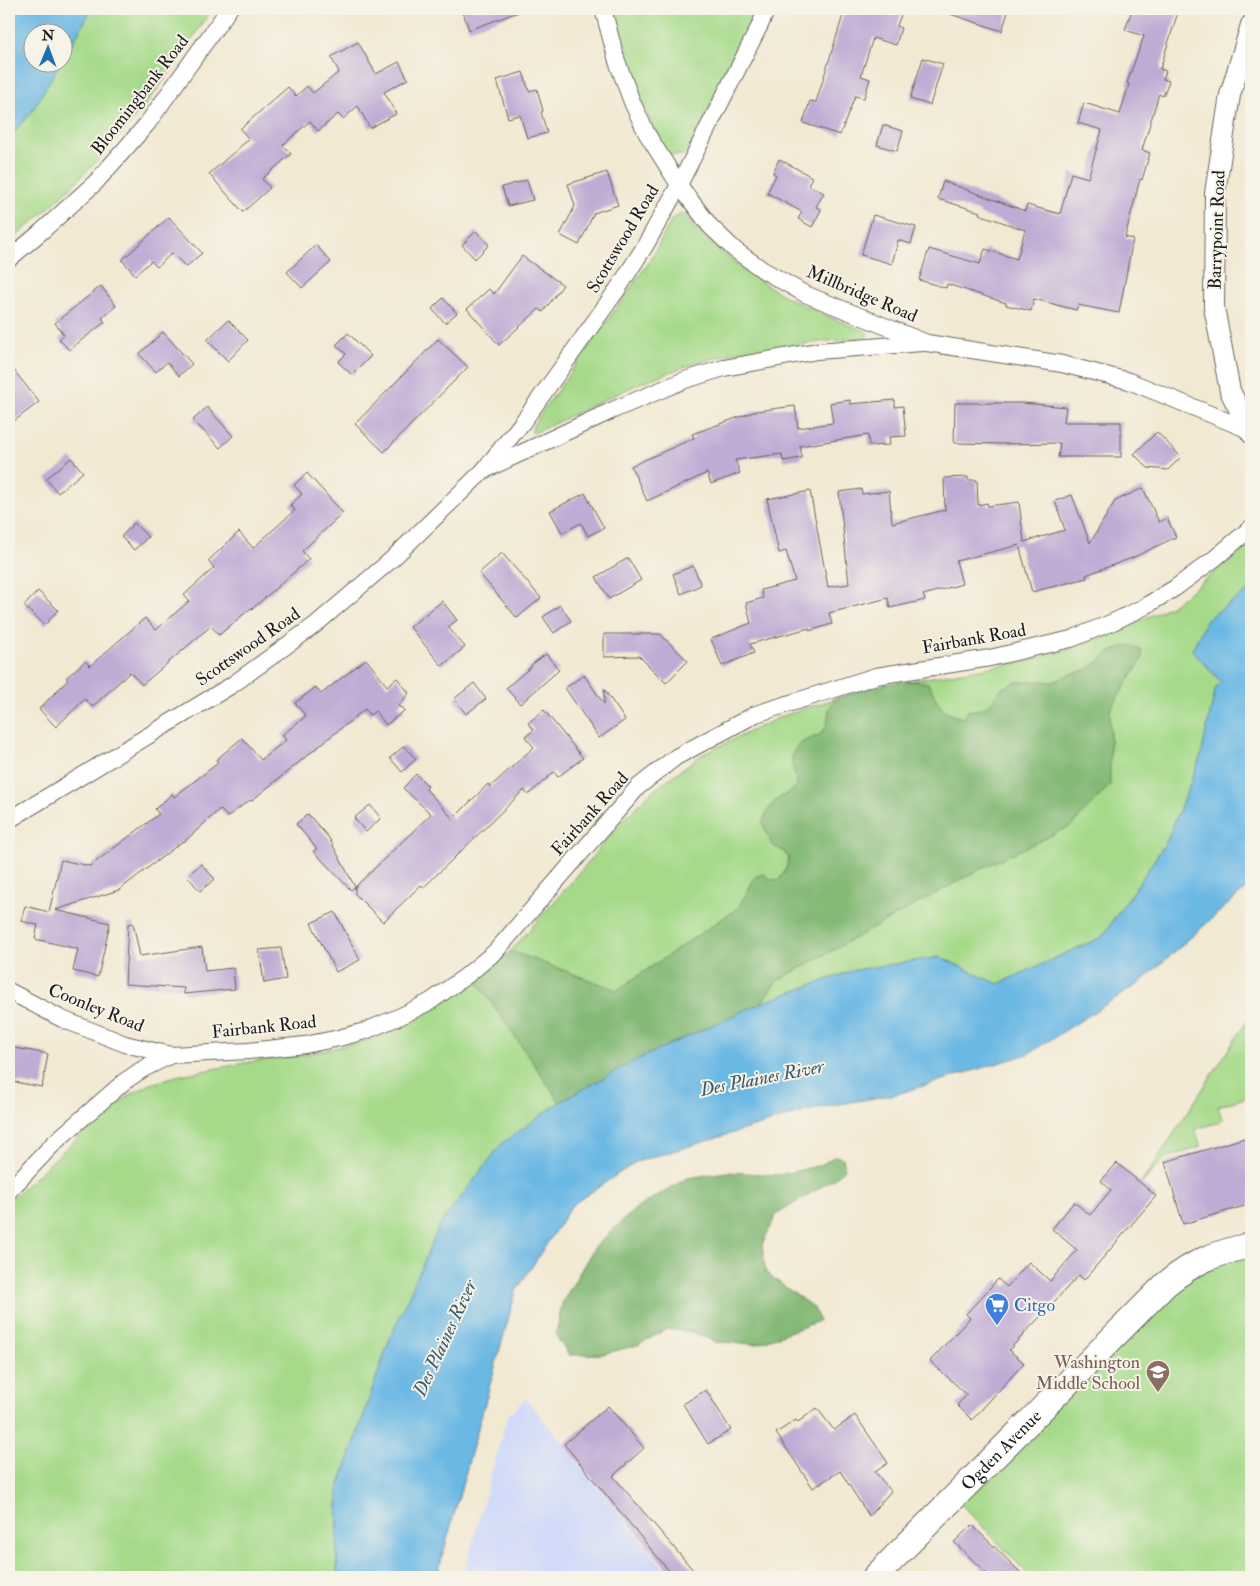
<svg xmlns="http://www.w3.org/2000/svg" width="1260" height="1586" viewBox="0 0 1260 1586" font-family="'IM FELL Double Pica',serif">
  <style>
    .built { fill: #d0daf9 }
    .green { fill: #a6da8a; stroke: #617b53 }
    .forest { fill: #84ba76; stroke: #506b49 }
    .water { fill: #6ab8e4; stroke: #436a80 }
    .building { fill: #bfabd4 }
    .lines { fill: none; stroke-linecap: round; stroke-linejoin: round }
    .minor-casing { stroke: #67645c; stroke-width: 18 }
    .tertiary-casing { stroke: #67645c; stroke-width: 22 }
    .primary-casing { stroke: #67645c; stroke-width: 27 }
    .minor { stroke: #fff; stroke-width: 16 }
    .tertiary { stroke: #fff; stroke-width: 20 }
    .primary { stroke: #fff; stroke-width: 25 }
    .labels { text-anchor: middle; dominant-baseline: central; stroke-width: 4; stroke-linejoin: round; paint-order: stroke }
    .street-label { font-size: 18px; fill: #1c1c1c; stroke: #f7f3e8 }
    .shop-label { font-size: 18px; fill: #366cbe; stroke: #f7f3e8; text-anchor: start }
    .education-label { font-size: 18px; fill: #785e54; stroke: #f7f3e8; text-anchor: end }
    .water-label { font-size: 19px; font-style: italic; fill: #3b5a6c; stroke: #f7f3e8 }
  </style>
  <rect width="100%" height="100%" fill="#f7f3e8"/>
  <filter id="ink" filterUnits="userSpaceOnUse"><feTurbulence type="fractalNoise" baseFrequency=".02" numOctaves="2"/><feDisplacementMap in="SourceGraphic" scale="10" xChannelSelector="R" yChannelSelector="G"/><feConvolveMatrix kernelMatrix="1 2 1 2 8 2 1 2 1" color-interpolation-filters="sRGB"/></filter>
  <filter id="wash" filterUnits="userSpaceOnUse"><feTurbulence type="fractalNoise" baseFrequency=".0096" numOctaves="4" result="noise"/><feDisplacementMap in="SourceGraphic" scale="20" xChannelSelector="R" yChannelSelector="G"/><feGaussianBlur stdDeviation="1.12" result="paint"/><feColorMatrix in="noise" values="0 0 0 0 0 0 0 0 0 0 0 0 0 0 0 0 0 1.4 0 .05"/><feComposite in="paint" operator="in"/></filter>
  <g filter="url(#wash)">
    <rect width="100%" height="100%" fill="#f2e9d3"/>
    <polygon class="built" points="526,1398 671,1577 463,1577 507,1417"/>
    <g class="green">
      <path d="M92,9H211C203,26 190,41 180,57C132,127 75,189 9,242V137L31,113L60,63L62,62L63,59Z"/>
      <polygon points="612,9 757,9 693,142 683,155 670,155 664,150 640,100"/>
      <path d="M682,214L687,217C710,245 760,284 792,300C816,312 842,322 867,332L868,336L861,339L827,341L739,352L695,363L640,383L534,433L531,432L535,422L650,261L672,219Z"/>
      <polygon points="1251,544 1251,589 1207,619 1192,650 1221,682 1216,687 1201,756 1167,841 1102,937 998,984 940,957 855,970 761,1003 713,1026 338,1490 337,1577 9,1577 9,1201 85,1131 130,1095 151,1084 176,1076 250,1062 305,1055 372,1039 426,1014 476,980 511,951 576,877 618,826 650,793 701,755 780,717 850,694 886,685 1026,661 1070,649 1110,635 1171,606"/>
      <polygon points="1251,1015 1251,1096 1218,1106 1222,1120 1220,1122 1195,1129 1201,1147 1165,1158 1141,1184"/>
      <polygon points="1251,1250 1251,1577 1031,1577 957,1500 1171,1285"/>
    </g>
    <g class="forest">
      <path d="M1130,645L1142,651V659L1110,710V785L1071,826L984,867L777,981L761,1003L638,1059L560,1102L476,980L511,951L617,990L738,908L756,876L764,874L770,879L779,880L785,871L789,858L782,850L773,846L762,823C766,813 769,806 778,799C786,793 791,794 797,785C794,767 783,752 807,740C814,737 818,737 823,731C829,725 827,716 830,708C831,705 834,701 836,698C861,690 902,676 928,683C939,703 938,712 963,718L968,711L981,709L990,704L1001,689L1016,682L1038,681L1053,682L1068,675L1087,670L1100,661L1111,651Z"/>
      <polygon points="835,1156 843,1158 845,1169 835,1178 776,1215 762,1245 766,1273 814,1308 819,1321 757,1344 716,1342 692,1332 667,1329 638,1345 603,1354 569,1355 556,1336 562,1303 594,1248 635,1209 687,1178 726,1172 779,1175 821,1165"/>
    </g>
    <g class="water">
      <polygon points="9,9 92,9 63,59 62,32 32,32 32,62 60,63 31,113 9,137"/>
      <polygon points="1251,589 1251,884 1138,984 1028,1054 897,1094 817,1108 636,1162 572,1205 516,1291 440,1565 439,1577 337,1577 338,1490 389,1341 439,1226 502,1143 560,1102 638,1059 761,1003 855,970 940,957 998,984 1102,937 1167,841 1201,756 1216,687 1221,682 1192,650 1207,619"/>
    </g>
    <g id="blocks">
      <g class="building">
        <polygon points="462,9 521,9 521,11 469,30"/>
        <polygon points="845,9 903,9 897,26 901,28 896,45 873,38 861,76 870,79 864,98 855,96 840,135 803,123 810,101 816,102"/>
        <polygon points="944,9 1009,9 1002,31 944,12"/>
        <polygon points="1132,9 1169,9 1178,12 1160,69 1166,71 1163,79 1169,81 1163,96 1159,94 1142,150 1150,153 1142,180 1140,179 1125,237 1133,239 1119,313 1078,305 1076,310 1034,299 1031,311 1006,305 1006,303 947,284 946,288 919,280 929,249 980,264 985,249 1017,259 1025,230 979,214 980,212 938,199 943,181 1025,211 1027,205 1060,214 1071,173 1088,178 1102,130 1078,123 1084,103 1120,114 1129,84 1127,83 1144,36 1125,30"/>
        <polygon points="358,42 376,74 399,62 408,79 384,92 396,114 370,128 358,106 343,119 338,114 318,131 310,121 283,145 291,154 262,179 270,188 243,212 209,174 249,139 240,129 288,87 296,96 307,86 313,93 339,72 331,57"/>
        <polygon points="923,58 943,64 930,105 910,99"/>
        <polygon points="523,72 529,91 537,89 543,111 541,112 547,133 527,138 520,115 508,118 497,80"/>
        <polygon points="883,125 903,131 897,151 877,145"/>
        <polygon points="779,159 812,177 808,185 824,193 816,207 821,210 812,227 798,219 802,212 767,193 776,175 773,173"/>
        <polygon points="607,172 618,205 594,213 579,245 560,235 575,206 568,184"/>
        <polygon points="527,180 533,200 508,206 502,187"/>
        <polygon points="873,215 916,227 911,244 898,240 892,264 861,255"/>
        <polygon points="169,217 202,253 186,267 172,253 157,267 151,261 135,275 122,260"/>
        <polygon points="476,231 489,245 475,259 462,245"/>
        <polygon points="316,245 331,262 302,288 287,272"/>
        <polygon points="522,256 563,285 543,312 539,309 499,345 467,309 489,289 494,294"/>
        <polygon points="101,286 116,306 102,318 105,322 69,350 59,339 64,335 55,323"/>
        <polygon points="443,298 457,313 445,323 432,309"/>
        <polygon points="228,320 248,340 228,361 207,340"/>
        <polygon points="163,332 192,364 179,376 167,362 156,372 139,354"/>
        <polygon points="348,333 371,356 352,375 338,362 346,354 336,345"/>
        <polygon points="438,339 468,367 384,452 355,424"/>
        <polygon points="9,364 39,402 9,425"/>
        <polygon points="850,400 850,404 895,400 895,407 903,406 906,436 889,437 890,445 869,446 868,435 800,446 802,458 783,461 782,454 735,460 740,473 711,484 707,473 647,501 631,466 694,438 692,434 756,411 795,406 798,428 833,423 830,403"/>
        <polygon points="955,403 1023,403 1066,407 1064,422 1121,422 1121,457 1058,457 1060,443 1002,444 954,443"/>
        <polygon points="207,407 233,436 220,448 193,420"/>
        <polygon points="1157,432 1181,457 1168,470 1148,468 1134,454"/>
        <polygon points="71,458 83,472 58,493 46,479"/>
        <polygon points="307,473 343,513 302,551 309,559 252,609 251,608 219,635 211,626 142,685 130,672 92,707 85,699 56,727 39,709 68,680 66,678 85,661 90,666 145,618 156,630 189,601 184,595 214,568 208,561 239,532 253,548 295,510 290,505 302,494 294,485"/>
        <polygon points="968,477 968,480 977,480 978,505 987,503 988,506 1019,502 1024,542 1065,530 1055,501 1072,495 1090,543 1115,501 1143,488 1159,522 1167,518 1176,537 1132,558 1086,575 1087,578 1032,592 1019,545 956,561 962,584 923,595 925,600 890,608 888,598 829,613 832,624 809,631 809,628 750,644 754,653 722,666 711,639 751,623 746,603 763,598 761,590 795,581 786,551 779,553 767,499 810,491 828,587 849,584 839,492 861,489 862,494 889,491 892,523 945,510 944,478"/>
        <polygon points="585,493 604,528 588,536 581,523 562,533 550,511"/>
        <polygon points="134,523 148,537 134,550 121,537"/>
        <polygon points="502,553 541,598 517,618 479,573"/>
        <polygon points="628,558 641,580 609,599 596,577"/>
        <polygon points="693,566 701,585 681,594 673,574"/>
        <polygon points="38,591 58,610 45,625 24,606"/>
        <polygon points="442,601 457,620 448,627 465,647 442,666 410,627"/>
        <polygon points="560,605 571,621 554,633 543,617"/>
        <polygon points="604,634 660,634 688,661 666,683 639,656 604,657"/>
        <polygon points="546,654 559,670 520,704 506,688 532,666 531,665"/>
        <polygon points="366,659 387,686 397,678 409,693 398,706 405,710 386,725 375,711 370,715 365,709 251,801 250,800 227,817 220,809 184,842 183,841 119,890 55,910 110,923 98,977 73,971 78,949 35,939 38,925 21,921 25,906 49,912 61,860 90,866 159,814 155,809 172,794 174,797 218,763 216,760 242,738 261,760 286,740 282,735 306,716 295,703 316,687 321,694"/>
        <polygon points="584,675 604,704 604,689 625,720 599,738 565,688"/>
        <polygon points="474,683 486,699 466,714 454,699"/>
        <polygon points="544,710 583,758 558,777 554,772 528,795 524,790 423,888 421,885 383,922 355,894 355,887 431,814 403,788 416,774 428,786 426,789 453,819 488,784 490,787 534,747 525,737 534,730 528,723"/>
        <polygon points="404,746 416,759 402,772 390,758"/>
        <polygon points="370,805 381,818 366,832 354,818"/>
        <polygon points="308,814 329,838 355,887 351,890 313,851 317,849 296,824"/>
        <polygon points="201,864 215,879 200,891 187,876"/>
        <polygon points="335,912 360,960 336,972 311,923"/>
        <polygon points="133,923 140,956 202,947 205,971 233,968 235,989 184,994 184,988 125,984 128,924"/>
        <polygon points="281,948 286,979 264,983 259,950"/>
        <polygon points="9,1047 48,1054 42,1087 9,1081"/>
        <polygon points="1251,1136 1251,1204 1183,1224 1165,1162"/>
        <polygon points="1117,1163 1156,1196 1084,1280 1079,1275 1009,1350 1024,1363 972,1420 957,1405 967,1395 930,1361 970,1318 966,1314 998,1279 1007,1287 1029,1262 1050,1281 1077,1250 1052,1229 1074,1202 1090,1215 1111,1190 1101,1181"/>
        <polygon points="706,1390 731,1430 708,1444 683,1404"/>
        <polygon points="608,1406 644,1448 613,1476 699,1577 674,1577 564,1444"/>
        <polygon points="817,1408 834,1430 855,1415 888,1463 875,1472 891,1491 869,1516 840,1471 813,1488 776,1433 796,1420 798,1422"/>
        <polygon points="972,1525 1025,1577 990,1577 954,1542"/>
      </g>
    </g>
  </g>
  <g filter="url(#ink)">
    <use href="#blocks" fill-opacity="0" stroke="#67645c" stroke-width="1"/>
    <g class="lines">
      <defs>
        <g id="minor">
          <polyline points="603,9 617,61 632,102 647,134 679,185 710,226 735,250 763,270 805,294 927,343 1062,364 1129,381 1249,430"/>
          <polyline points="9,259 41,232 96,182 147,124 229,9"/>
          <polyline points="487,469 613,410 685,380 724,368 817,351 922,343"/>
          <polyline points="9,820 232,685 315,625 391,560 483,471 522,423 553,380 619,287 645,246 679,185 759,27 767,9"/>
          <polyline points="9,991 62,1019 125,1044 171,1055"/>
          <polyline points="9,1191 55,1142 125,1081 143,1069 171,1055 248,1051 305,1045 339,1038 365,1031 401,1016 431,1001 466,976 495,952 638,787 676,757 756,714 876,676 990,658 1071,639 1113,622 1144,607 1175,588 1214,559 1251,528"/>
        </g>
        <polyline id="tertiary" points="1251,25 1230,95 1215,193 1214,307 1230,391 1251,433"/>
        <g id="primary">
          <path id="s1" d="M875,1577L1166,1284C1196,1260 1214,1254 1251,1245"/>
        </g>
      </defs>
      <use href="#minor" class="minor-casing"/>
      <use href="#tertiary" class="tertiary-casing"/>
      <use href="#primary" class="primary-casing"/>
      <use href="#minor" class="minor"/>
      <use href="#tertiary" class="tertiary"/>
      <use href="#primary" class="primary"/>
    </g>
  </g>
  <defs>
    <symbol id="supermarket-pin" viewBox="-11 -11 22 30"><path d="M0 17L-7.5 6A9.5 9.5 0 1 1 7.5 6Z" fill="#3f7fe0" stroke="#f7f3e8"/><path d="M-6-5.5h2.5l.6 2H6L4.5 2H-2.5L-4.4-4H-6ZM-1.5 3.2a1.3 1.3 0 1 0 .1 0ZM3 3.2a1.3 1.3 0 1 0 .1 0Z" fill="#fff"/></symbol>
    <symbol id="school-pin" viewBox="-11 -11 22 30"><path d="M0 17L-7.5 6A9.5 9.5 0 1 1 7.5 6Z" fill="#8d6e63" stroke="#f7f3e8"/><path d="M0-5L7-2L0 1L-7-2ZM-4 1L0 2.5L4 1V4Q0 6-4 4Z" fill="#fff"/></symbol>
  </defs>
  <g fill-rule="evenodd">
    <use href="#supermarket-pin" x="983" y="1291" width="28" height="38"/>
    <use href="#school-pin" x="1144" y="1358" width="28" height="38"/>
  </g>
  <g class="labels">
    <g class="street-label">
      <text transform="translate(140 95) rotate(-52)">Bloomingbank Road</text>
      <text transform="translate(1217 230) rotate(-88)">Barrypoint Road</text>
      <text transform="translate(623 239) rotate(-59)">Scottswood Road</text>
      <text transform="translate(862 294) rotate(23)">Millbridge Road</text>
      <text transform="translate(974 639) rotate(-10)">Fairbank Road</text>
      <text transform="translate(248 647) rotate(-35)">Scottswood Road</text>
      <text transform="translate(590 814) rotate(-48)">Fairbank Road</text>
      <text transform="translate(96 1008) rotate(22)">Coonley Road</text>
      <text transform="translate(264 1027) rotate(-6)">Fairbank Road</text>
      <text stroke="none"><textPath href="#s1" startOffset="179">Ogden Avenue</textPath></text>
    </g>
    <g class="shop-label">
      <text x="1014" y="1305">Citgo</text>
    </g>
    <g class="education-label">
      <text x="1140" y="1362">Washington<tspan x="1140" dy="21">Middle School</tspan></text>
    </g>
    <g class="water-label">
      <text transform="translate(762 1078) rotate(-11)">Des Plaines River</text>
      <text transform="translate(445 1338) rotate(-65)">Des Plaines River</text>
    </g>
  </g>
  <rect width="1260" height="1586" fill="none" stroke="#f7f3e8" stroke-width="30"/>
  <g transform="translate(48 48) rotate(1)"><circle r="24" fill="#f7f3e8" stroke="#9f9d96"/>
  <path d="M0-4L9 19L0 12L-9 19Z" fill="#1f6fb2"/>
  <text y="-8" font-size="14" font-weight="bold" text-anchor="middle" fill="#1c1c1c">N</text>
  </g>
</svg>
